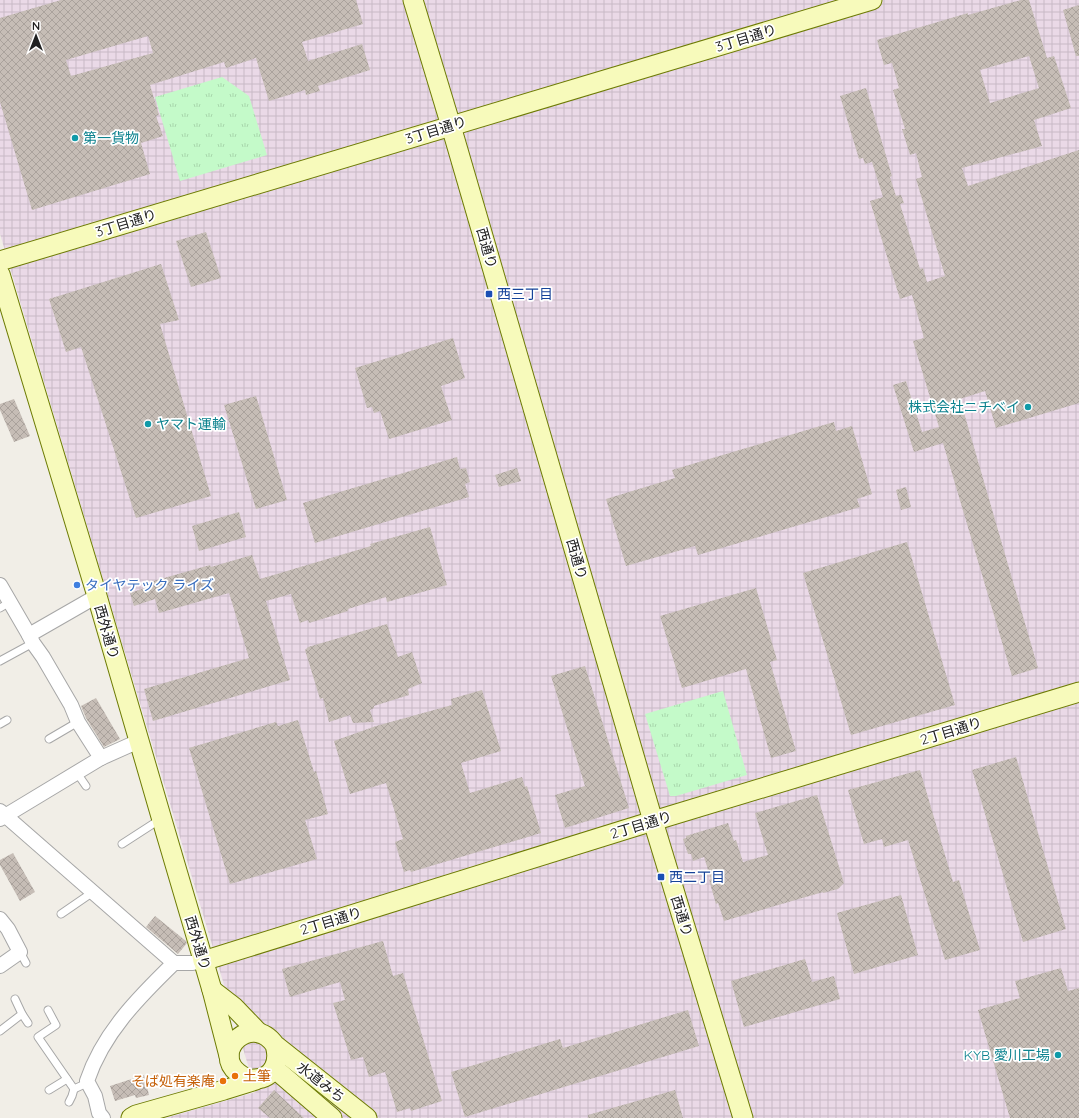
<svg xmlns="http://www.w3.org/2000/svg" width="1079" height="1118" viewBox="0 0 1079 1118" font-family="Quicksand,'Noto Sans JP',sans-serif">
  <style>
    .industrial { fill: url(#industrial-grid) }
    .park { fill: url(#park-tufts) }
    .building { fill: url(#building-cross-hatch); fill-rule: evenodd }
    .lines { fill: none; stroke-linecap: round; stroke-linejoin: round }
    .lane-casing { stroke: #a7a7a7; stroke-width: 9 }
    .street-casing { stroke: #a7a7a7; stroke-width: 16 }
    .secondary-casing { stroke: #6d7b04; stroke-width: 21 }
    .lane { stroke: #fff; stroke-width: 7 }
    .street { stroke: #fff; stroke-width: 14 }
    .secondary { stroke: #f7fabb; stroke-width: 19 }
    .culture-dot { fill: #0f9aa8; stroke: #fff; stroke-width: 1.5 }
    .transit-dot { fill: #1a4fb4; stroke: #fff; stroke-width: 1.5 }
    .shop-dot { fill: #3f7fe0; stroke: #fff; stroke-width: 1.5 }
    .food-dot { fill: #e8710a; stroke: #fff; stroke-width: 1.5 }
    .labels { text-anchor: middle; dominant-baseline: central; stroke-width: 3.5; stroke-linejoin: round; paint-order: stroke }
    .street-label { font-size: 14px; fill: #202020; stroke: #fff }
    .culture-label { font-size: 14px; fill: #0d838f; stroke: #fff; text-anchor: start }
    .transit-label { font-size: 14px; fill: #164399; stroke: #fff; text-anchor: start }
    .shop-label { font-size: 14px; fill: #366cbe; stroke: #fff; text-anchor: start }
    .food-label { font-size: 14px; fill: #c56008; stroke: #fff; text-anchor: start }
  </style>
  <defs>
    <pattern id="industrial-grid" width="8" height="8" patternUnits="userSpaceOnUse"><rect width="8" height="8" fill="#ead9e7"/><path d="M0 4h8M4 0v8" fill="none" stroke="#c8bac6"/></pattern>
    <pattern id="park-tufts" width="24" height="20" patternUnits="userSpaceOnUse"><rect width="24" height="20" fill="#c4fac9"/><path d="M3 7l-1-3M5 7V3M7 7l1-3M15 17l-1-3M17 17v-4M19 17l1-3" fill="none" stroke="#a8d6ac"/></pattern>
    <pattern id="building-cross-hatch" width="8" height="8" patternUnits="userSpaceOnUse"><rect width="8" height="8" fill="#c6bdb6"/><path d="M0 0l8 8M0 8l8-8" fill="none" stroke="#aaa29c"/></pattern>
  </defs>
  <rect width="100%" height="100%" fill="#f1eee7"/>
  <polygon class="industrial" points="0,0 1079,0 1079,1118 166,1118 256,1092 0,234"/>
  <g class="park">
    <polygon points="222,77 249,96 267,155 180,181 155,97"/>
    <polygon points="723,691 747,775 676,796 670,796 645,714"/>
  </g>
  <g class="building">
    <path d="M61,0H356L363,24L302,42L308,61L362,44L370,70L318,86L320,91L306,95L305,90L269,101L256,58L226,68L224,62L150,85L159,115L156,116L163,136L141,143L150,174L32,210L0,102V18ZM148,36L153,53L71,76L66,60Z"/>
    <path d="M1021,0H1029L1047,58L1054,56L1071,108L1034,120L1042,146L962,168L968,186L1079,150V403L996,428L985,391L960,399L1038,668L1012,676L943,443L914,452L893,385L906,381L922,432L939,427L913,341L924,338L912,295L900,299L870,201L883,197L872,162L865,164L863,158L859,159L840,96L866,88L892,176L890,177L896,196L901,195L904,203L900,204L920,269L923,268L927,282L945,276L916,179L922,177L916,153L910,155L902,129H905L893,90L899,88L892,63L884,65L877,40L968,13V15ZM1029,56L1039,88L990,103L980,70Z"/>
    <polygon points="1079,5 1079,56 1076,56 1063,10"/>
    <polygon points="206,232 221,278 191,287 176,241"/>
    <polygon points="161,264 179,320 160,324 211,496 136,518 81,347 66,352 49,299"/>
    <polygon points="453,338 465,378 441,386 452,420 389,439 380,411 374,413 372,407 367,408 355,368"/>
    <polygon points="256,396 287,500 256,509 224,405"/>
    <polygon points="14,399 30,436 14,442 0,410 0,404"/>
    <polygon points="834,422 836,431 852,426 872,494 857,499 860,507 698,555 695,546 626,566 606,499 675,478 672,470"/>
    <polygon points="457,457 460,469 466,468 470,482 465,484 469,497 315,543 303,503"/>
    <polygon points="517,468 521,481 499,487 495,475"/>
    <polygon points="906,487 911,507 901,510 896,490"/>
    <polygon points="239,512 246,537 199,551 192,526"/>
    <polygon points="430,527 447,585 387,602 386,597 348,609 348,611 309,623 308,620 300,623 291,594 266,601 290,680 153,721 144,689 249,658 229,593 159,613 155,599 134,606 130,593 151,586 150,582 210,565 211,567 252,555 260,579 371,546 370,544"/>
    <polygon points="907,542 955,705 851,735 803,573"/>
    <polygon points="756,588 777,660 770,662 796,751 771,758 746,669 682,688 660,616"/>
    <polygon points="387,624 398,657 412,652 422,683 408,689 409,695 374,706 374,708 370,710 374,722 353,723 350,715 329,722 323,698 320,699 305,650 308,647"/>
    <polygon points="585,666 629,808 565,828 555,795 585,786 551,676"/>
    <polygon points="482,690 501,751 461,763 470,793 522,777 525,787 527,786 541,833 411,872 410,870 404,872 395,842 403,839 386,783 350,794 334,741 376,726 452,705 451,699"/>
    <polygon points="96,698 120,739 104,747 86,718 81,706"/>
    <polygon points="298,720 314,772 316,771 328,814 305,820 317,859 230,884 189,748 276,722 278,726"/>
    <polygon points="1016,757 1066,929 1023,942 972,770"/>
    <polygon points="920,770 953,882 959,880 980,950 945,960 908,840 884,847 882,839 864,844 848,790"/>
    <polygon points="817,795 844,883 838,889 823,893 823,892 724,921 718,903 716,904 709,880 711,879 704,857 693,861 691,854 688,854 683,839 686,838 686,836 728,823 734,841 736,840 743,862 768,855 755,813"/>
    <polygon points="13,853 35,892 20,901 0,865 0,860"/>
    <polygon points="901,895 918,955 854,974 837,913"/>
    <polygon points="155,916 186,941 187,943 178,954 146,927"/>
    <polygon points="383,941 393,976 403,973 442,1101 411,1111 410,1108 397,1112 385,1072 369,1077 363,1057 351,1060 333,1003 345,1000 340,982 290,997 282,969"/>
    <polygon points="805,959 812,982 834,976 840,999 744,1027 731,981"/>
    <polygon points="1061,968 1068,991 1079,988 1079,1118 1010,1118 978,1010 1020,998 1015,981"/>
    <polygon points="688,1010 699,1046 465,1117 451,1072 560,1039 563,1048"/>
    <polygon points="144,1075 149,1095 136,1098 135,1095 115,1101 110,1086"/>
    <polygon points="274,1090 304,1118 270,1118 258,1108"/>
    <polygon points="675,1090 683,1118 588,1118 588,1115"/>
  </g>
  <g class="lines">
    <defs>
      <g id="lane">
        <polyline points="0,608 10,602"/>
        <polyline points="0,661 33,643"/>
        <polyline points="0,724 7,720"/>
        <polyline points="49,739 78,722"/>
        <polyline points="77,773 86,786"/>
        <polyline points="122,844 156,822 161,821"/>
        <polyline points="61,914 93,892"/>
        <polyline points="20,952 26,963"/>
        <polyline points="48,1010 56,1025 38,1037 74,1089 87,1083"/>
        <polyline points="22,1014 28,1023"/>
        <polyline points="0,1031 22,1014 15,999"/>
        <polyline points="49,1090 67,1079"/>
        <polyline points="69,1102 72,1096 74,1089"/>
      </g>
      <g id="street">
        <polyline points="0,585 29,635 33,643 43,657 71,705 78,722 101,758"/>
        <polyline points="29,635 97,596"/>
        <polyline points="0,811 174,963 193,963 203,961"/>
        <polyline points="0,819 101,758 139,741"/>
        <polyline points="0,919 8,929 20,952 0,966"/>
        <path d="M103,1118L99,1113L95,1096L87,1081C103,1033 139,997 174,963"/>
      </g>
      <g id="secondary">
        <polyline points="413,0 451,126 653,821 743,1118"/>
        <polyline points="0,261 872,0"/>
        <polyline points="0,274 97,596 162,820 212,990 229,1056"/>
        <polyline points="203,961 653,821 1079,692"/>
        <polyline points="212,990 234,1007 259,1033"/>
        <path d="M275,1045C280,1061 274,1078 255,1079C248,1080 243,1077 238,1073C211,1051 252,1012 275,1045L367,1118"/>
        <polyline points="274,1068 332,1118"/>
        <polyline points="131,1118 136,1115 224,1090 256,1080"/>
      </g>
    </defs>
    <use href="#lane" class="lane-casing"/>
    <use href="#street" class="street-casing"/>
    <use href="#secondary" class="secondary-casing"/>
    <use href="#lane" class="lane"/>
    <use href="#street" class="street"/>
    <use href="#secondary" class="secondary"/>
  </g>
  <g class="culture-dot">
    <circle cx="75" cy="138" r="4"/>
    <circle cx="1028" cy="407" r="4"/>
    <circle cx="148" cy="424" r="4"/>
    <circle cx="1058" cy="1055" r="4"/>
  </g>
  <g class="transit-dot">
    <rect x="485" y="290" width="8" height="8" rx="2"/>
    <rect x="657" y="873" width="8" height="8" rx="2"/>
  </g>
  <circle class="shop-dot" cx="77" cy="585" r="4"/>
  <g class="food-dot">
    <circle cx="235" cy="1076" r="4"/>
    <circle cx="223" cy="1081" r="4"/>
  </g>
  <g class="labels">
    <g class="street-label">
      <text transform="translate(746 38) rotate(-17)">3丁目通り</text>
      <text transform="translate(436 130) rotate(-17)">3丁目通り</text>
      <text transform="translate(126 223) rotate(-17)">3丁目通り</text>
      <text transform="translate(487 248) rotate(74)">西通り</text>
      <text transform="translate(577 559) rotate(74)">西通り</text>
      <text transform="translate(107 632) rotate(74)">西外通り</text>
      <text transform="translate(951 731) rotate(-17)">2丁目通り</text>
      <text transform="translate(641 825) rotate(-17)">2丁目通り</text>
      <text transform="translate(682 916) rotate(73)">西通り</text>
      <text transform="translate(331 921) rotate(-17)">2丁目通り</text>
      <text transform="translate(198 943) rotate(73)">西外通り</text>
      <text transform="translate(321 1082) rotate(38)">水道みち</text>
    </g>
    <g class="culture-label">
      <text x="83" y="138">第一貨物</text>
      <text x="1020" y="407" text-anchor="end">株式会社ニチベイ</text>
      <text x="156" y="424">ヤマト運輸</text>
      <text x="1050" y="1055" text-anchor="end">KYB 愛川工場</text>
    </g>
    <g class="transit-label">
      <text x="497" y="294">西三丁目</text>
      <text x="669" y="877">西二丁目</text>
    </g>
    <g class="shop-label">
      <text x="85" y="585">タイヤテック ライズ</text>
    </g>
    <g class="food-label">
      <text x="243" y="1076">土筆</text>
      <text x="215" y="1081" text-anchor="end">そば処有楽庵</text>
    </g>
  </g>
  <g transform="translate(36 36)" stroke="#ffffff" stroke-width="3" paint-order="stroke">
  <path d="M0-3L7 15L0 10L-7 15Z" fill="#202020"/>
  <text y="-6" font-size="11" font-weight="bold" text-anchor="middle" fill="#202020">N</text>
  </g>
</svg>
